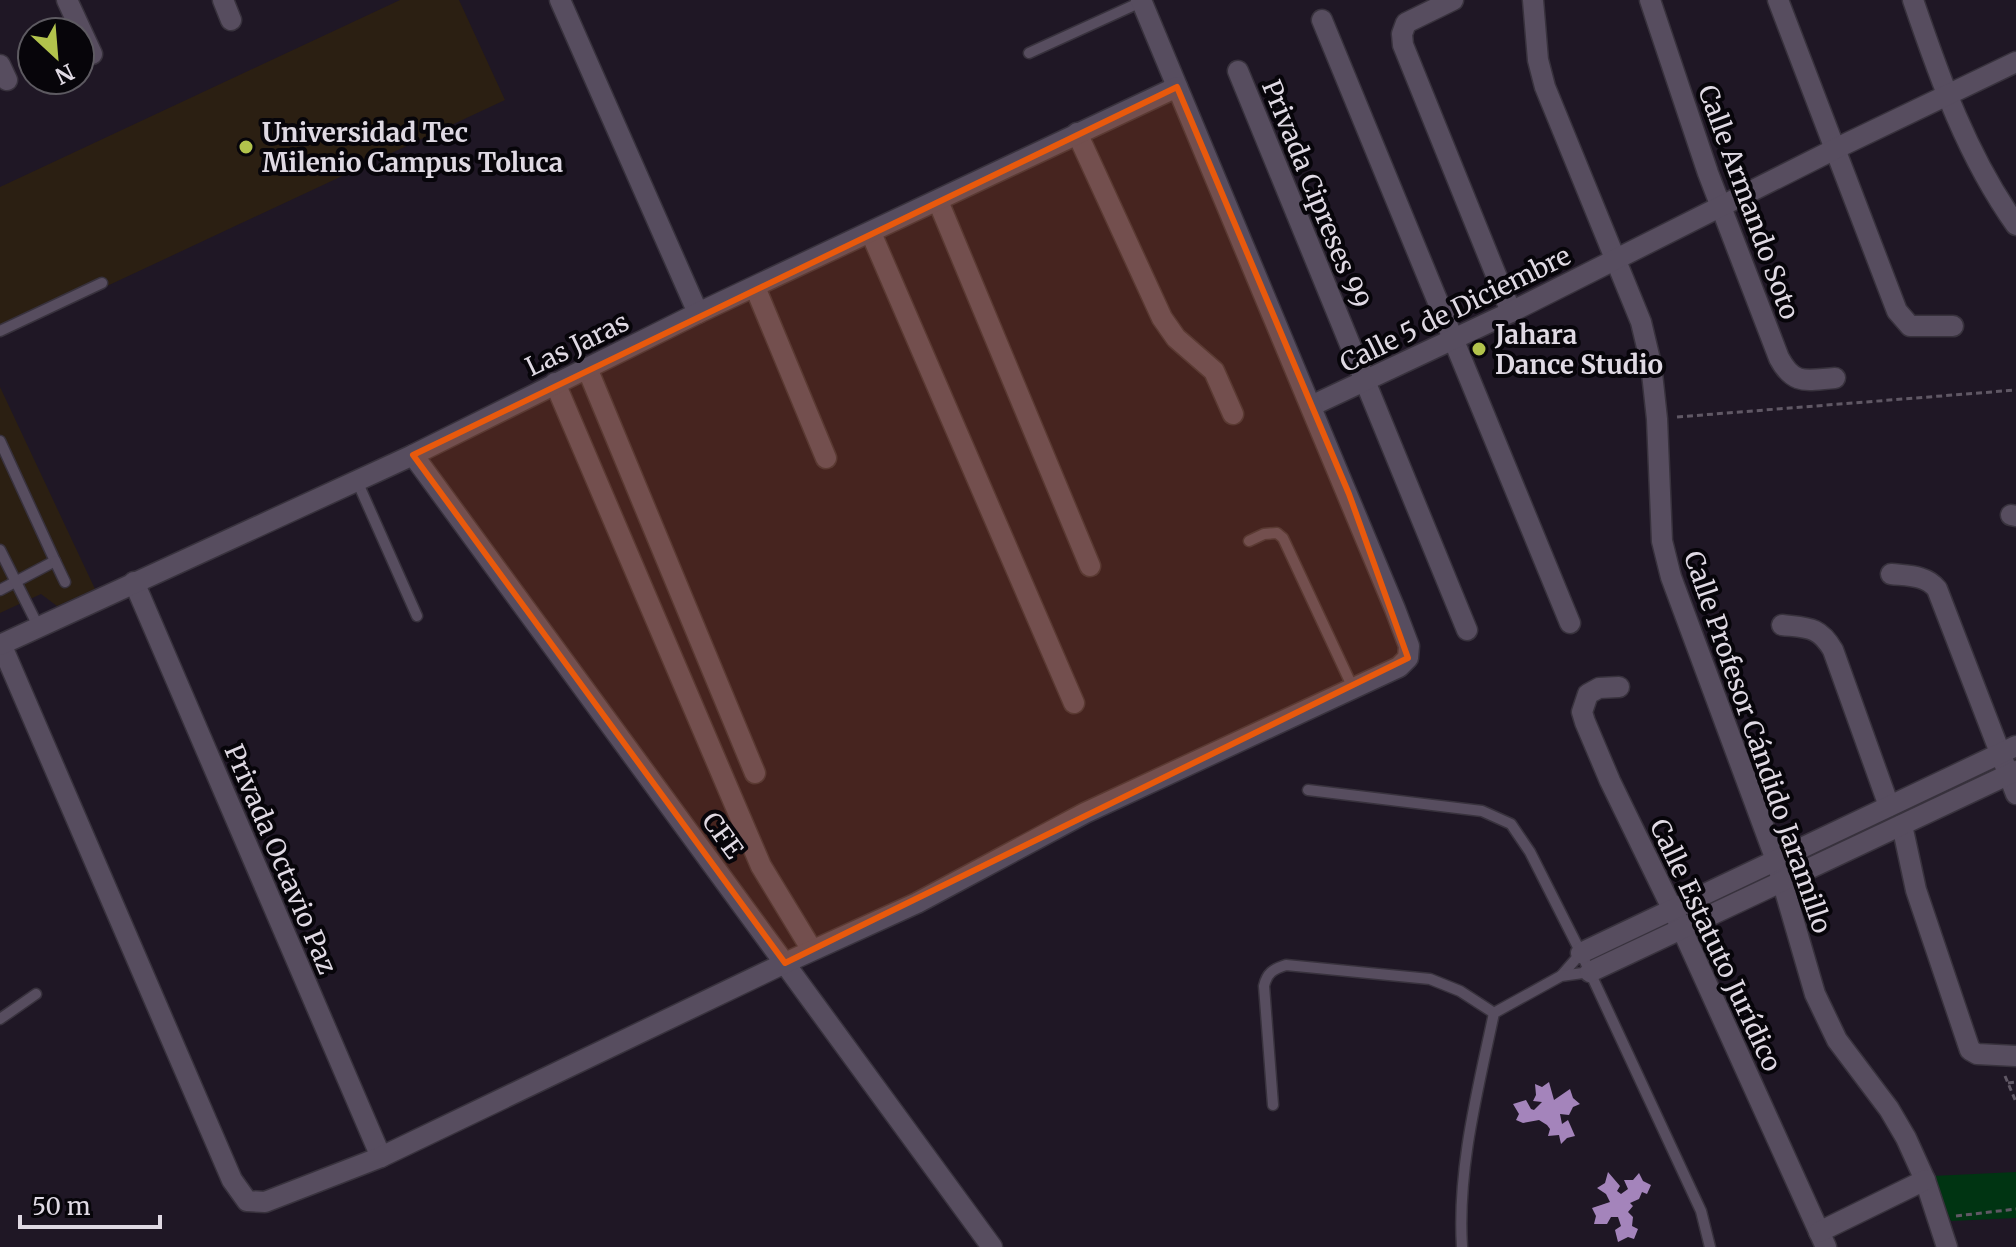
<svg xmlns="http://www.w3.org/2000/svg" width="2016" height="1247" viewBox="0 0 2016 1247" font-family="Merriweather,serif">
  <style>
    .education { fill: #2b1f12 }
    .green { fill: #003412 }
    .building { fill: #a484bb }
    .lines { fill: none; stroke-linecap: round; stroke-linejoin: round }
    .lane-casing { stroke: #38323d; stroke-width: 13 }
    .street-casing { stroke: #38323d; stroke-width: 23 }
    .path { stroke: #605865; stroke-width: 3; stroke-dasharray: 6 4; stroke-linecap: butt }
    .lane { stroke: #574d5f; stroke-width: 10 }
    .street { stroke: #574d5f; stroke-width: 20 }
    .marked { fill: #e8590c; fill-opacity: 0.2; stroke: #e8590c; stroke-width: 6; stroke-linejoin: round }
    .poi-dot { fill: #b2c34c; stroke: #07050a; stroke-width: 3 }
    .labels { text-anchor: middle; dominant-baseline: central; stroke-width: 8; stroke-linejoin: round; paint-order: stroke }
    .poi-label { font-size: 26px; font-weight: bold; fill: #dfd9e3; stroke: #07050a; text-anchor: start }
    .street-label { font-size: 26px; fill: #dfd9e3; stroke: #07050a }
  </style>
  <rect width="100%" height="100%" fill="#1f1725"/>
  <g class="education">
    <polygon points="400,0 459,0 505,100 0,336 0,187"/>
    <polygon points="0,387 95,589 57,606 41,594 0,613"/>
  </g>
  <polygon class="green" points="2016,1172 2016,1218 1951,1221 1932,1176"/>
  <g class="building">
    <polygon points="1549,1082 1554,1100 1570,1089 1573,1098 1580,1104 1573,1107 1569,1115 1560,1114 1562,1124 1568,1120 1575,1136 1567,1138 1561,1144 1559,1135 1548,1136 1550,1129 1547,1125 1539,1120 1523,1123 1516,1120 1519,1114 1513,1104 1526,1100 1531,1109 1534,1110 1542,1102 1533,1101 1536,1095 1535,1084 1542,1087"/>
    <polygon points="1608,1172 1620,1186 1617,1191 1621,1194 1628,1189 1624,1180 1633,1180 1639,1173 1643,1181 1651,1185 1647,1194 1642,1192 1639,1199 1630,1203 1633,1206 1628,1212 1633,1217 1632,1226 1638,1229 1634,1239 1628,1237 1618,1242 1615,1230 1621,1226 1618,1217 1611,1217 1607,1224 1594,1224 1596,1216 1592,1208 1610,1202 1606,1194 1597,1188 1605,1183"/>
  </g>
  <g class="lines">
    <defs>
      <g id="lane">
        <polyline points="1029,53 1141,2"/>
        <polyline points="0,331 102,283"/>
        <polyline points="0,441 55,561 0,590"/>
        <polyline points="357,481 417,616"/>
        <polyline points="1249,541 1264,534 1277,533 1283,538 1353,688"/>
        <polyline points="0,550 38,626"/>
        <polyline points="55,561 65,582"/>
        <polyline points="1308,790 1482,811 1511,824 1530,852 1581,953 1701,1211 1710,1247"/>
        <polyline points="1561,976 1581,953"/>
        <polyline points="0,1019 36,994"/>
        <path d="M1273,1105L1264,986C1267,973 1273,969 1286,965L1430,979L1460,991L1494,1013"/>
        <path d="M1462,1247C1457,1169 1478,1089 1494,1013L1561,976L1590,972"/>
      </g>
      <g id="street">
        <polyline points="67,0 92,54"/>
        <polyline points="223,0 231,20"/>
        <polyline points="560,0 698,313"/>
        <polyline points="1453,0 1406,23 1402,34 1403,45 1511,312"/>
        <polyline points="1533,0 1538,60 1545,87 1641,322 1651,364 1657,419 1662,541 1671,577 1776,860 1815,994 1837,1040 1889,1109 1906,1138 1925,1180 1947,1247"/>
        <path d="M1650,0L1708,173L1779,358C1794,386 1806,380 1835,378"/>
        <polyline points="1778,0 1897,311 1910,326 1953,326"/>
        <path d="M1913,0C1940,79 1967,156 2016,225"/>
        <polyline points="1322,20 1570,623"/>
        <polyline points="0,65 7,80"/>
        <polyline points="1238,71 1467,630"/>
        <polyline points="1077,133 1162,318 1176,338 1214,371 1233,414"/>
        <polyline points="938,201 1090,566"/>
        <polyline points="871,233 1074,703"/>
        <polyline points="755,287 826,458"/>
        <polyline points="587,368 755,773"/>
        <polyline points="555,383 761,866 812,950"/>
        <polyline points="1311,406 1511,312 1837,148 2016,62"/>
        <polyline points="413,455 992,1247"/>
        <polyline points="2011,515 2016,516"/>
        <path d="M1891,574C1908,576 1926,575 1937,589L2016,794"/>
        <polyline points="134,582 381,1157"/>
        <path d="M1782,625C1808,628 1819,626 1833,650L1889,806"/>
        <polyline points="1,644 232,1180 247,1201 265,1202 381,1157 785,963 917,903 1085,813 1399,667 1408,658 1409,646 1395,609 1141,0"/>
        <polyline points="0,645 413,455 698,313 1177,87"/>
        <polyline points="1619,687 1599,688 1588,694 1582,712 1585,722 1610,781 1682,929 1826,1247"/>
        <polyline points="1902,825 1916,890 1970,1050 1977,1054 2016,1056"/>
        <polyline points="1581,953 2016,746"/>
        <polyline points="1590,972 2016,771"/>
        <polyline points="1819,1232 1925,1180"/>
      </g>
    </defs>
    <use href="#lane" class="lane-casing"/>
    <use href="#street" class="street-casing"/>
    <g class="path">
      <polyline points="1677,417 2016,390"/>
      <polyline points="2005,1076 2016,1102"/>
      <polyline points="2008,1083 2016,1082"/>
      <polyline points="1956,1216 2016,1209"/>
    </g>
    <use href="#lane" class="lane"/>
    <use href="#street" class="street"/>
  </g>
  <path class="marked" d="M1177,87L1349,494L1408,658L785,963L413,455Z"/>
  <g class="poi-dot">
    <circle cx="246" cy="147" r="8"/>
    <circle cx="1479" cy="349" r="8"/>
  </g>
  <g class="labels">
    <g class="poi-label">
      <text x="262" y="132">Universidad Tec<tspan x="262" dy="30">Milenio Campus Toluca</tspan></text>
      <text x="1495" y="334">Jahara<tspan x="1495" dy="30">Dance Studio</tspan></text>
    </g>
    <g class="street-label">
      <text transform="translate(1316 194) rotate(68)">Privada Cipreses 99</text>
      <text transform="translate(1749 202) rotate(70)">Calle Armando Soto</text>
      <text transform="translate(1455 309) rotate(-26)">Calle 5 de Diciembre</text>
      <text transform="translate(577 344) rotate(-26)">Las Jaras</text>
      <text transform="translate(1758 742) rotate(71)">Calle Profesor Cándido Jaramillo</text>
      <text transform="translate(723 835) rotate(54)">CFE</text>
      <text transform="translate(281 859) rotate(67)">Privada Octavio Paz</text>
      <text transform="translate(1716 945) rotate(65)">Calle Estatuto Jurídico</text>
    </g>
  </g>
  <g transform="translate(56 56) rotate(154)"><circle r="38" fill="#07050a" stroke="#5d5a61" stroke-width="2"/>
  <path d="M0-6L14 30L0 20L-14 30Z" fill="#b2c34c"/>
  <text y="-12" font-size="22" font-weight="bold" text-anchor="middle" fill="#dfd9e3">N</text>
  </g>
  <path d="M20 1215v12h140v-12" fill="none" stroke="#dfd9e3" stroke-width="4"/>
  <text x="32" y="1215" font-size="24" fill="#dfd9e3" stroke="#07050a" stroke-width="6" paint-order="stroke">50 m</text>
</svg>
